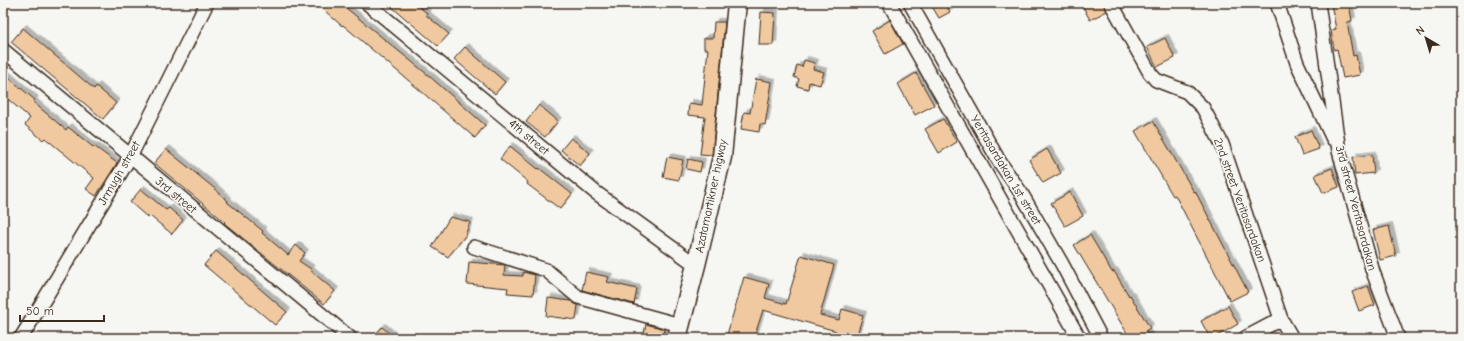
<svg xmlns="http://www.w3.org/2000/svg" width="1464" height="341" viewBox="0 0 1464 341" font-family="'Comic Neue',sans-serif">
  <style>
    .building { fill: #f0c9a0; stroke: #3b2a1e; filter: url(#shadow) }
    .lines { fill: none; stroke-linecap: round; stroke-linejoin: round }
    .minor-casing { stroke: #3b2a1e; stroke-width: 16 }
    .secondary-casing { stroke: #3b2a1e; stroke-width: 21 }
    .minor { stroke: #f6f6f2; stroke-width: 13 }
    .secondary { stroke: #f6f6f2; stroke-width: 18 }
    .labels { text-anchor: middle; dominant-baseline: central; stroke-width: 3.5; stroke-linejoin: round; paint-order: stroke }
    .street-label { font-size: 12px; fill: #3b2a1e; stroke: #f6f6f2 }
  </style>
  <defs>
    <filter id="shadow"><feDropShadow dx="3.5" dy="-3.5" stdDeviation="0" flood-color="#0004"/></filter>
  </defs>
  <rect width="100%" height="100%" fill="#f6f6f2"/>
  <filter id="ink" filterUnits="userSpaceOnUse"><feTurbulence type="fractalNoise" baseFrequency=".025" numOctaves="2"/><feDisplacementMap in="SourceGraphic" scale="8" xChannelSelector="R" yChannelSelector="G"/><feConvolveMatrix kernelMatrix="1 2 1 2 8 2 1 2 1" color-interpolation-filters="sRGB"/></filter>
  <g filter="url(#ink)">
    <g class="building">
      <polygon points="316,3 340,3 428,75 485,125 475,138 422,92 343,25 342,26"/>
      <polygon points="387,3 414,3 427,13 426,15 449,34 438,46"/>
      <polygon points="930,3 945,3 950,12 939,18"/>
      <polygon points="1081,3 1103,3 1107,11 1090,20"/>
      <polygon points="1339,3 1349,3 1352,21 1347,22 1353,56 1356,55 1360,75 1343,78 1337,49 1334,50 1331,30 1336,29 1331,4"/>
      <polygon points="761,12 775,13 773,45 759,45"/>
      <polygon points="890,20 903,44 885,54 872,31"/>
      <polygon points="714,22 725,22 712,155 700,154 705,117 688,115 689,103 702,105 708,49 704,49 704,38 713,38"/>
      <polygon points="23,28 94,89 96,86 116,103 103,119 11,42"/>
      <polygon points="1165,38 1175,58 1157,67 1147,47"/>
      <polygon points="465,47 505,82 495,94 454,59"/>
      <polygon points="804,60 815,63 813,69 824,72 820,85 809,82 808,89 797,86 799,79 794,77 797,65 802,67"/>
      <polygon points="3,73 35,100 33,102 66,130 68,127 93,147 94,146 117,163 96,196 86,189 94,178 45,138 43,140 25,125 30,118 3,95"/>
      <polygon points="916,73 934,105 915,115 898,84"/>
      <polygon points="756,79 772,82 765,125 760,124 759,132 741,129 744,112 750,113"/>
      <polygon points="539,105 558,121 545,137 526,122"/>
      <polygon points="943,119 957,142 939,153 925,129"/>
      <polygon points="1153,121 1194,192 1195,191 1248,292 1230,301 1175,195 1173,196 1135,131"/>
      <polygon points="1311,130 1319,149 1302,155 1295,137"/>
      <polygon points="571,138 590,153 580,166 561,150"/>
      <polygon points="510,146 538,169 539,168 572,194 560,209 527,184 528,182 500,159"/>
      <polygon points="166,149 214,188 228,201 227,202 263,231 262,233 288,255 296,245 305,253 299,261 311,269 310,270 335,291 324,304 224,223 225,222 154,163"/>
      <polygon points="1047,149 1061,173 1043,183 1029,160"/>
      <polygon points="1372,155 1374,173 1355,175 1353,157"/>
      <polygon points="667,157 683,160 679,180 663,177"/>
      <polygon points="688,159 702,162 700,172 686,169"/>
      <polygon points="1332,168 1339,187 1323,193 1315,175"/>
      <polygon points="141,189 166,210 169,208 183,220 172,234 150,216 148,218 130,202"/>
      <polygon points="1070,192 1083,216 1065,226 1051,203"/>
      <polygon points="450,217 470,222 465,236 448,257 432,247"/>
      <polygon points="1389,226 1396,256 1380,260 1373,230"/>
      <polygon points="1090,235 1112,272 1114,271 1129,296 1130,295 1150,328 1145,331 1150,338 1130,338 1074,245"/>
      <polygon points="216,251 287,312 275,325 204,265"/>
      <polygon points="801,255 834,265 820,315 839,320 842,309 863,315 856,338 834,338 836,331 763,310 754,338 726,338 744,277 769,284 765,298 786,304"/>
      <polygon points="469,262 505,265 504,275 523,276 523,272 535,275 533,295 507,293 508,288 467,284"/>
      <polygon points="586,272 609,277 607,282 637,289 634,304 582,290"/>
      <polygon points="1368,286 1375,305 1359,311 1352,292"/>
      <polygon points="548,298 571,301 578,305 576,320 546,316"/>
      <polygon points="1228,306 1238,324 1214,338 1210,338 1201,321"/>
      <polygon points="646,324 665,329 663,338 643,338"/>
      <polygon points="382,327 395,338 372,338"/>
    </g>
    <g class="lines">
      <defs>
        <g id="minor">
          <polyline points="367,3 595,192 696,265"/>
          <polyline points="889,3 1079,338"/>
          <polyline points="910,3 999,161 1021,193 1062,264 1101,338"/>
          <polyline points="1111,3 1150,73 1156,80 1187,92 1203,108 1222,144 1281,319 1292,338"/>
          <polyline points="1277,3 1297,63 1333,139"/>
          <polyline points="1318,3 1339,151 1373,272 1398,338"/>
          <polyline points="3,50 350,338"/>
          <polyline points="474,247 546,270 578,297 680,325"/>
          <polyline points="21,338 130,157 207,3"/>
          <polyline points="1245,338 1281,319"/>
        </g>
        <polyline id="secondary" points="677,338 696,265 722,157 737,3"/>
      </defs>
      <use href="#minor" class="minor-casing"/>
      <use href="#secondary" class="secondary-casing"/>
      <use href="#minor" class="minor"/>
      <use href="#secondary" class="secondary"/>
    </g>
  </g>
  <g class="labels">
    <g class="street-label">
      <text transform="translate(529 137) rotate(40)">4th street</text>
      <text transform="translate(1006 170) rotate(59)">Yeritasardakan 1st street</text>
      <text transform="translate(119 173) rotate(-60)">Jrmugh street</text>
      <text transform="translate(176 195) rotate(40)">3rd street</text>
      <text transform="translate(711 196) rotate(-78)">Azatamartikner higway</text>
      <text transform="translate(1240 200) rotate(70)">2nd street Yeritasardakan</text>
      <text transform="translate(1356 208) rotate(75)">3rd street Yeritasardakan</text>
    </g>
  </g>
  <rect width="1464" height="341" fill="none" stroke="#f6f6f2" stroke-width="16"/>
  <rect x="8" y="8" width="1448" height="325" fill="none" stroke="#3b2a1e" stroke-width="1.5" filter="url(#ink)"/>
  <g transform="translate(1426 38) rotate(322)" stroke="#f6f6f2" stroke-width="3" paint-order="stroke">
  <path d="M0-3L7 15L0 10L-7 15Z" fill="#3b2a1e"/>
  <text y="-6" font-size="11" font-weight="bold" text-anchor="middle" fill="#3b2a1e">N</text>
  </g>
  <path d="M20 315v6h84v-6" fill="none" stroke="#3b2a1e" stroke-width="2"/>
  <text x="26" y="315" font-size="12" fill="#3b2a1e" stroke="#f6f6f2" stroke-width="3" paint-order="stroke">50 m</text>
</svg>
